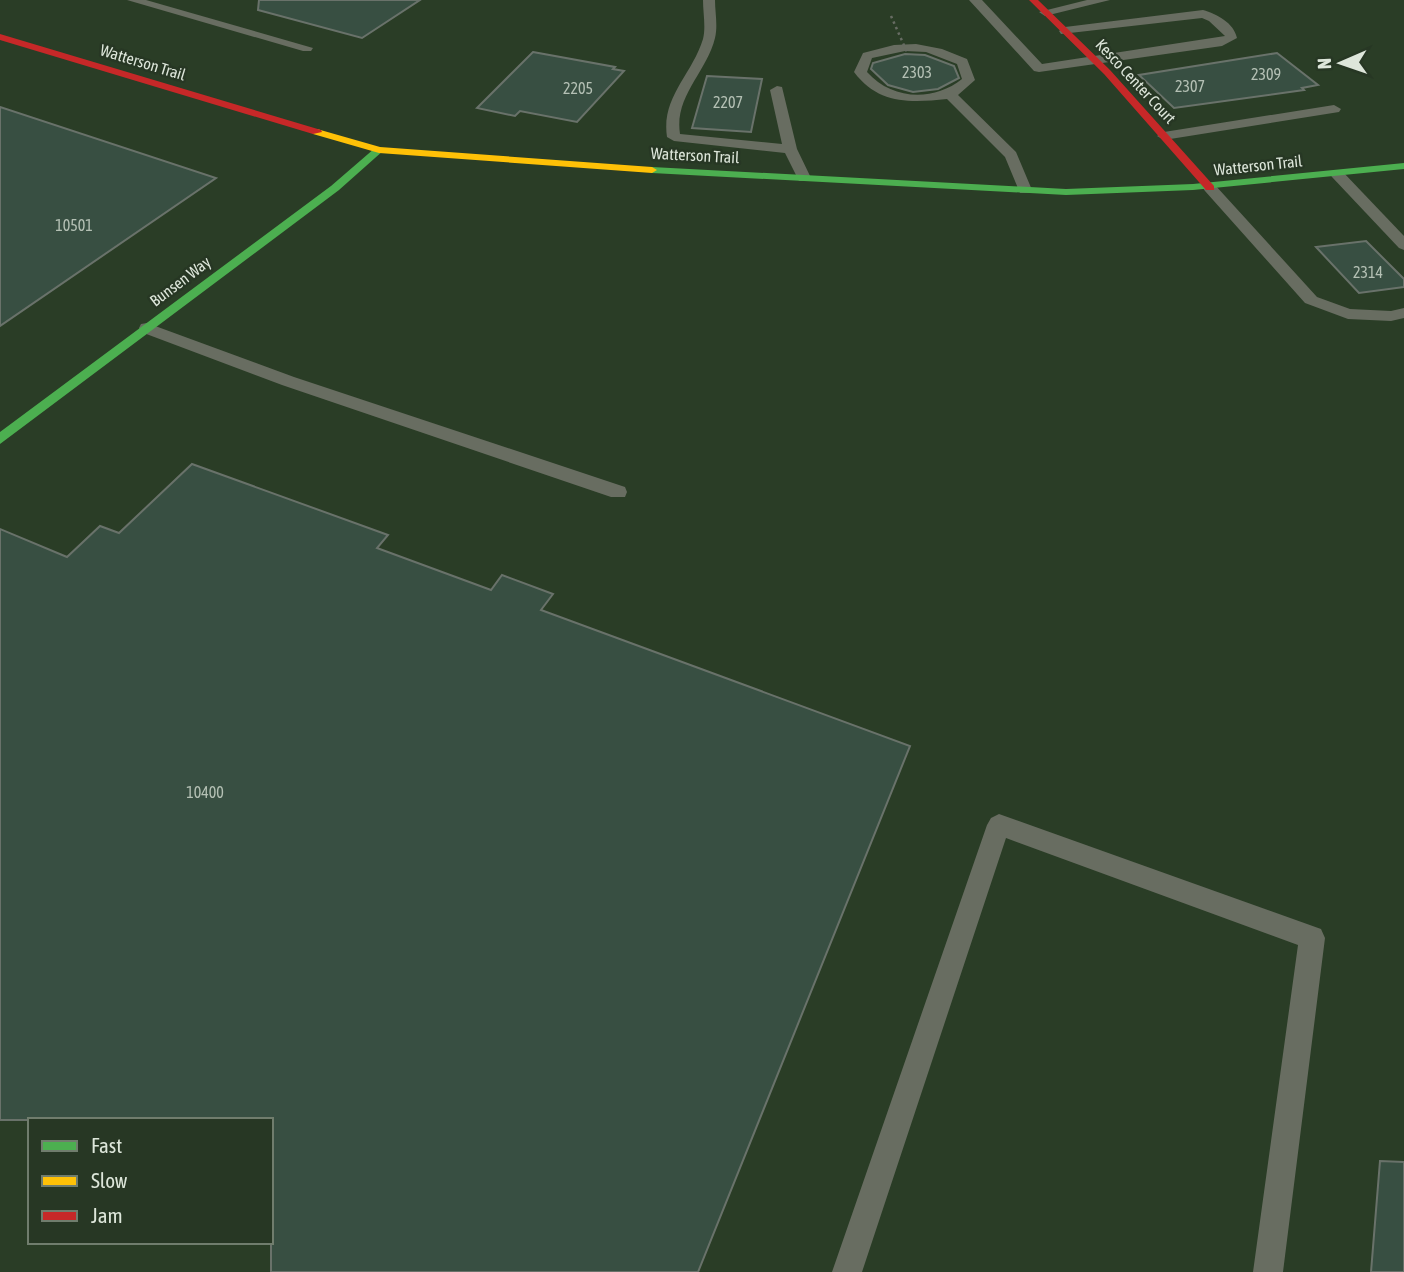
<svg xmlns="http://www.w3.org/2000/svg" width="1404" height="1272" viewBox="0 0 1404 1272" font-family="'Asap Condensed',sans-serif">
  <style>
    .built { fill: #2a3d26; fill-rule: evenodd }
    .building { fill: #384f42; stroke: #69726a; stroke-width: 2 }
    .lines { fill: none; stroke-linecap: round; stroke-linejoin: round }
    .lane { fill: #686d61; fill-rule: evenodd }
    .fast { fill: #4caf50; fill-rule: evenodd }
    .slow { fill: #ffc107; fill-rule: evenodd }
    .jam { fill: #c62828; fill-rule: evenodd }
    .path-bridge { stroke: #676c63; stroke-width: 2.5; stroke-dasharray: 2.5 3.5; stroke-linecap: butt }
    .labels { text-anchor: middle; dominant-baseline: central; stroke-width: 5; stroke-linejoin: round; paint-order: stroke }
    .far-street-label { font-size: 16px; fill: #dde6da; stroke: #273724 }
    .number-label { font-size: 16px; fill: #b4c0b4 }
  </style>
  <rect width="100%" height="100%" fill="#2a3328"/>
  <path class="built" d="M0,0H1404V1272H0ZM30,1120H271V1242H30Z"/>
  <g class="building">
    <polygon points="259,0 420,0 362,38 258,10"/>
    <polygon points="533,52 615,67 613,69 624,71 577,122 520,111 515,116 477,108"/>
    <polygon points="1277,53 1318,85 1302,88 1304,90 1174,108 1139,75"/>
    <polygon points="905,54 925,55 954,66 959,78 938,89 913,92 888,85 871,69 873,63"/>
    <polygon points="707,76 762,79 751,132 692,128"/>
    <polygon points="0,107 216,178 0,326"/>
    <polygon points="1366,241 1404,279 1404,287 1359,293 1316,247"/>
    <polygon points="192,464 388,535 377,548 491,590 502,575 553,594 541,610 910,746 698,1272 271,1272 271,1120 0,1120 0,529 67,557 100,526 119,533"/>
    <polygon points="1380,1161 1404,1162 1404,1272 1371,1272"/>
  </g>
  <g class="lines">
    <g class="lane">
      <polygon points="127,0 146,0 313,48 311,51 303,51"/>
      <path d="M703,0H715C715,12 718,26 715,38C707,72 674,96 680,134L782,144L770,90L777,86L782,87L797,149L811,178L809,181H799L785,153L674,141L667,137C661,97 692,75 703,39C706,27 703,13 703,0Z"/>
      <path d="M969,0H982L1042,64L1225,36L1209,21L1202,18L1061,34L1059,31L1065,27L1203,10C1217,14 1234,23 1237,38L1222,46L1039,72L1034,71Z"/>
      <polygon points="1087,0 1110,0 1045,16 1039,12"/>
      <path d="M916,44L942,49L967,59L975,80L958,95L1016,152L1032,190L1030,193H1020L1005,157L947,99C909,103 878,104 854,72L863,53L894,45ZM905,51L926,52L957,64L962,79C933,102 892,100 867,72L872,58Z"/>
      <polygon points="1334,105 1341,109 1339,112 1164,140 1157,136 1164,132"/>
      <polygon points="1337,170 1342,171 1404,236 1404,250 1399,248 1332,177 1330,174"/>
      <polygon points="1210,184 1215,185 1317,297 1350,309 1391,311 1404,308 1404,318 1391,321 1348,319 1305,303 1205,191 1203,188"/>
      <polygon points="147,323 294,377 625,487 627,492 625,497 611,497 282,385 141,332 139,328 141,324"/>
      <polygon points="999,814 1321,929 1325,938 1283,1272 1253,1272 1298,945 1006,838 862,1272 832,1272 987,825 991,818"/>
    </g>
    <g class="fast">
      <polygon points="375,148 384,150 339,190 0,444 0,432 331,186"/>
      <polygon points="1404,163 1404,169 1193,190 1066,195 652,173 647,170 652,167 1066,189 1193,184"/>
    </g>
    <polygon class="slow" points="317,129 380,147 652,167 657,170 652,173 379,153 313,134 312,132"/>
    <g class="jam">
      <polygon points="1029,0 1038,0 1110,70 1214,186 1214,190 1206,190 1104,74"/>
      <polygon points="0,34 321,130 322,132 313,134 0,40"/>
    </g>
    <polyline class="path-bridge" points="891,16 907,52"/>
  </g>
  <g class="labels">
    <g class="far-street-label">
      <text transform="translate(143 62) rotate(17)">Watterson Trail</text>
      <text transform="translate(1136 81) rotate(47)">Kesco Center Court</text>
      <text transform="translate(695 155) rotate(3)">Watterson Trail</text>
      <text transform="translate(1258 165) rotate(-6)">Watterson Trail</text>
      <text transform="translate(180 281) rotate(-37)">Bunsen Way</text>
    </g>
    <g class="number-label">
      <text x="917" y="72">2303</text>
      <text x="1266" y="74">2309</text>
      <text x="1190" y="86">2307</text>
      <text x="578" y="88">2205</text>
      <text x="728" y="102">2207</text>
      <text x="74" y="225">10501</text>
      <text x="1368" y="272">2314</text>
      <text x="205" y="792">10400</text>
    </g>
  </g>
  <rect x="28" y="1118" width="245" height="126" fill="#273724" stroke="#707d6d" stroke-width="2"/>
  <rect x="42" y="1141" width="35" height="10" fill="#4caf50" stroke="#707d6d" stroke-width="2"/>
  <text x="91" y="1153" font-size="21" fill="#dde6da">Fast</text>
  <rect x="42" y="1176" width="35" height="10" fill="#ffc107" stroke="#707d6d" stroke-width="2"/>
  <text x="91" y="1188" font-size="21" fill="#dde6da">Slow</text>
  <rect x="42" y="1211" width="35" height="10" fill="#c62828" stroke="#707d6d" stroke-width="2"/>
  <text x="91" y="1223" font-size="21" fill="#dde6da">Jam</text>
  <g transform="translate(1341 63) rotate(268)" stroke="#273724" stroke-width="5" paint-order="stroke">
  <path d="M0-5L12 26L0 18L-12 26Z" fill="#dde6da"/>
  <text y="-10" font-size="19" font-weight="bold" text-anchor="middle" fill="#dde6da">N</text>
  </g>
</svg>
